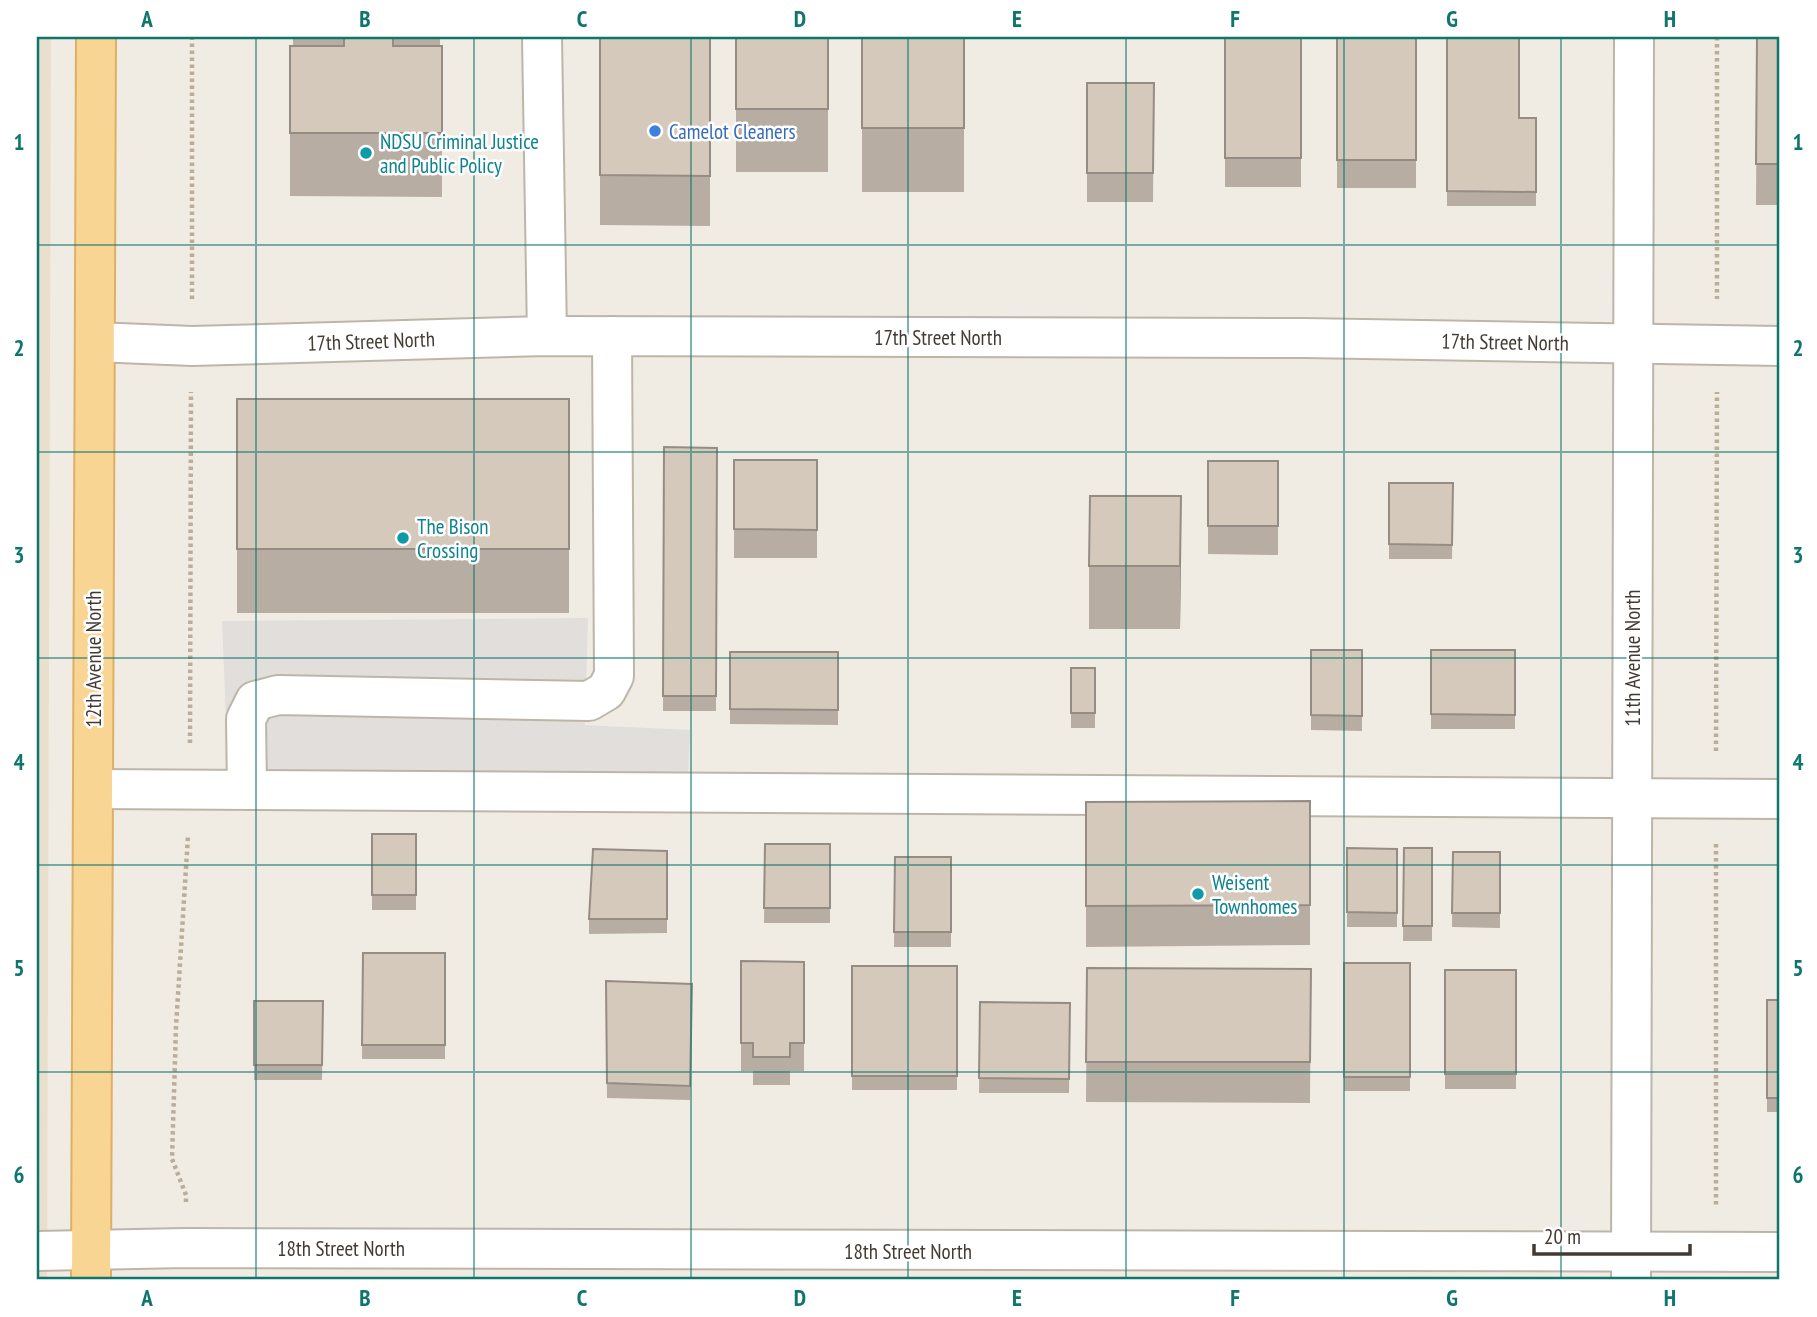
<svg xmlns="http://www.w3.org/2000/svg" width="1817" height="1317" viewBox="0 0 1817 1317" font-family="'PT Sans Narrow',sans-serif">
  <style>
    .education { fill: #e9dfcd }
    .parking { fill: #e1dedb }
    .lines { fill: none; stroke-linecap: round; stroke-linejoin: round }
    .minor-casing { stroke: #beb5a9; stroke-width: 42 }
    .major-casing { stroke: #ddb065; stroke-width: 42 }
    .path { stroke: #bcad98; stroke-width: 4.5; stroke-dasharray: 3.5 3.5; stroke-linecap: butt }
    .minor { stroke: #fff; stroke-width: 38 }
    .major { stroke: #f9d594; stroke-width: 38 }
    .wall { fill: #b7ada2 }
    .shaded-wall { fill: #958d84 }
    .building { fill: #d5c9bc; stroke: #958d84; stroke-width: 2 }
    .grid { fill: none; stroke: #0f766e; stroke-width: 2; stroke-opacity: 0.55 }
    .shop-dot { fill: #3f7fe0; stroke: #fff; stroke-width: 2.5 }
    .culture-dot { fill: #0f9aa8; stroke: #fff; stroke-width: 2.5 }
    .labels { text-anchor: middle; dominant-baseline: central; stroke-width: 5; stroke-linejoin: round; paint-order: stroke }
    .shop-label { font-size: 21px; fill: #366cbe; stroke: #fff; text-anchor: start }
    .culture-label { font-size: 21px; fill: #0d838f; stroke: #fff; text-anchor: start }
    .street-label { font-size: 21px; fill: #423b34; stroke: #fff }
    .neatline { fill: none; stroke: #0f766e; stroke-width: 2.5 }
    .grid-label { font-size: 23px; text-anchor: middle; font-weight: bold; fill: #0f766e }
  </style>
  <rect width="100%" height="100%" fill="#f1ece3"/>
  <polygon class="education" points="37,37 51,37 47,1280 37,1280"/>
  <polygon class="parking" points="588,618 585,725 690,730 688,779 228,770 222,621"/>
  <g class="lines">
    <defs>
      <g id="minor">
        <polyline points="542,37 547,336"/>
        <polyline points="95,342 192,346 547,336 1304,338 1780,346"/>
        <polyline points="93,789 1780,799"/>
        <polyline points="247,790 246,719 255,701 278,695 589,701 606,691 614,676 612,336"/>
        <polyline points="37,1251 185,1248 1780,1252"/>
        <polyline points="1631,1280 1634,37"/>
      </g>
      <polyline id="major" points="91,1280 96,37"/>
    </defs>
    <use href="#minor" class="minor-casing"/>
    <use href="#major" class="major-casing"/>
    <g class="path">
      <polyline points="1717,37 1717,299"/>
      <polyline points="192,299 192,37"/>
      <polyline points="190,743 191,392"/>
      <polyline points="1716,751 1717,392"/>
      <polyline points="1716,844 1716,1206"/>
      <polyline points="186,1202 186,1195 172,1159 176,1027 188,836"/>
    </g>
    <use href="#minor" class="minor"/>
    <use href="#major" class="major"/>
  </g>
  <g class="wall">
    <polygon points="293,37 440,37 440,46 442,46 442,197 290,196 290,46 293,46"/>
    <polygon points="600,37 710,37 710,226 600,225"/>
    <rect x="736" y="37" width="92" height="135"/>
    <rect x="862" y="37" width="102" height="155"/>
    <rect x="1225" y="37" width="76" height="150"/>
    <rect x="1337" y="37" width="79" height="151"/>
    <polygon points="1447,37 1519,118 1536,118 1536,206 1447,206"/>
    <polygon points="1757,37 1780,37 1780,205 1756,205"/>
    <polygon points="1087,83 1154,83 1153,202 1087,202"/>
    <rect x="237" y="399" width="332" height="214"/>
    <polygon points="664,447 717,448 716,711 663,711"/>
    <rect x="734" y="460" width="83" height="98"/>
    <polygon points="1208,461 1278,461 1278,555 1208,554"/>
    <polygon points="1389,483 1453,483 1452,559 1389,559"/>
    <polygon points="1181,559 1180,629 1089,629 1089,566"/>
    <polygon points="1311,650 1362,650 1362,731 1311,730"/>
    <rect x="1431" y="650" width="84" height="79"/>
    <polygon points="730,652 838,652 838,725 730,724"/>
    <rect x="1071" y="668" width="24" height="60"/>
    <polygon points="1310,801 1310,945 1086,947 1086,802"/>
    <rect x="372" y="834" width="44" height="76"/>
    <polygon points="765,844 830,844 830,923 764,923"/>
    <polygon points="1347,848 1397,849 1397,927 1347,927"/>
    <polygon points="1404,848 1432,848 1432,941 1403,941"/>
    <polygon points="667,851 667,933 589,934 589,919"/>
    <polygon points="1453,852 1500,852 1500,928 1452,927"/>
    <polygon points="895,857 951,857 951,947 894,947"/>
    <polygon points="363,953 445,953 445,1059 362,1059"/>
    <polygon points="741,961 804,962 804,1071 790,1071 790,1085 753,1085 753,1071 741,1071"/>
    <rect x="1344" y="963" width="66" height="128"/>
    <rect x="852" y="966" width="105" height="124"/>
    <polygon points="1087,968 1311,969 1310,1103 1086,1102"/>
    <rect x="1445" y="970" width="71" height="119"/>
    <polygon points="606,981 692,984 690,1100 607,1098"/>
    <rect x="1767" y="1000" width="13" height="112"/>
    <polygon points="254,1001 323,1001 322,1080 254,1080"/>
    <polygon points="980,1002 1070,1003 1069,1093 979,1093"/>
  </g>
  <polygon class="shaded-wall" points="1181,496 1181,559 1180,629 1180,566"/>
  <g class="building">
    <polygon points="344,37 393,37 393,46 442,46 442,133 290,133 290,46 344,46"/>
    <polygon points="600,37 710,37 710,176 600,175"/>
    <rect x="736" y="37" width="92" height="72"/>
    <rect x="862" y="37" width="102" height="91"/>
    <rect x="1225" y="37" width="76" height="121"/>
    <rect x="1337" y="37" width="79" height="123"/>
    <polygon points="1447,37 1519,37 1519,118 1536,118 1536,192 1447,191"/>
    <polygon points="1757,37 1780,37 1780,164 1756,164"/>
    <polygon points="1087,83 1154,83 1153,173 1087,173"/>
    <rect x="237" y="399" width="332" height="150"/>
    <polygon points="664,447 717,448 716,696 663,696"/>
    <polygon points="734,460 817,460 817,530 734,529"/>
    <rect x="1208" y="461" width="70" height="65"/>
    <polygon points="1389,483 1453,483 1452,545 1389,544"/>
    <polygon points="1090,496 1181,496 1180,566 1089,566"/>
    <polygon points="1311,650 1362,650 1362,716 1311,715"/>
    <polygon points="1431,650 1515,650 1515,715 1431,714"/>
    <polygon points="730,652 838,652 838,710 730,709"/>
    <rect x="1071" y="668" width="24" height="45"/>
    <polygon points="1310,801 1310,905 1086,906 1086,802"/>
    <rect x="372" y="834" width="44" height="61"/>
    <polygon points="765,844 830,844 830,908 764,908"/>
    <polygon points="1347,848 1397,849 1397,913 1347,912"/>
    <polygon points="1404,848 1432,848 1432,926 1403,926"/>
    <polygon points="593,849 667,851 667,919 589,919"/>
    <polygon points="1453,852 1500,852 1500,913 1452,913"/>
    <polygon points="895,857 951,857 951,932 894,932"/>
    <polygon points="363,953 445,953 445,1045 362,1045"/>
    <polygon points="741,961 804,962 804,1043 790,1043 790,1057 753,1057 753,1043 741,1043"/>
    <rect x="1344" y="963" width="66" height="114"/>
    <rect x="852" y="966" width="105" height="110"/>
    <polygon points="1087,968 1311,969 1310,1062 1086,1062"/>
    <rect x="1445" y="970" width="71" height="104"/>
    <polygon points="606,981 692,984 690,1086 607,1083"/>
    <rect x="1767" y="1000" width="13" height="98"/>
    <polygon points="254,1001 323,1001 322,1065 254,1065"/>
    <polygon points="980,1002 1070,1003 1069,1079 979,1078"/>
  </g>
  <path class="grid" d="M256,37V1280M474,37V1280M691,37V1280M908,37V1280M1126,37V1280M1344,37V1280M1561,37V1280M37,245H1780M37,452H1780M37,658H1780M37,865H1780M37,1072H1780"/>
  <circle class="shop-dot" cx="655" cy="131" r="7"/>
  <g class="culture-dot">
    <circle cx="366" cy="153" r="7"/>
    <circle cx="403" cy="538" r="7"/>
    <circle cx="1198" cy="894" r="7"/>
  </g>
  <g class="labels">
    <g class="shop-label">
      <text x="669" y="131">Camelot Cleaners</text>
    </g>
    <g class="culture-label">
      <text x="380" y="141">NDSU Criminal Justice<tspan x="380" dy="24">and Public Policy</tspan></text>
      <text x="417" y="526">The Bison<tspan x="417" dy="24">Crossing</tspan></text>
      <text x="1212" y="882">Weisent<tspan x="1212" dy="24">Townhomes</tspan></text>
    </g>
    <g class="street-label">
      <text x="938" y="337">17th Street North</text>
      <text transform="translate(371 341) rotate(-2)">17th Street North</text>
      <text transform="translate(1505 342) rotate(1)">17th Street North</text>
      <text transform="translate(1632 658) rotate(-90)">11th Avenue North</text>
      <text transform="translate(93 659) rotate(-90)">12th Avenue North</text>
      <text x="341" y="1248">18th Street North</text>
      <text x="908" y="1251">18th Street North</text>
    </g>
  </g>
  <rect width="1817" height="1317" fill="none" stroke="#ffffff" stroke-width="77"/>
  <path d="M1534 1244v10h156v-10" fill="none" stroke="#423b34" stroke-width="3.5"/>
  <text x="1544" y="1244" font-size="21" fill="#423b34" stroke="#ffffff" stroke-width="5" paint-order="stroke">20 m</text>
  <rect x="38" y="38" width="1740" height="1240" class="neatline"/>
  <g class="grid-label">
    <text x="147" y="27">A</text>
    <text x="365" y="27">B</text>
    <text x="582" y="27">C</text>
    <text x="800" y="27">D</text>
    <text x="1017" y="27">E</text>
    <text x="1235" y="27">F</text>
    <text x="1452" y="27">G</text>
    <text x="1670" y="27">H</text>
    <text x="19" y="150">1</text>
    <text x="1798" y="150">1</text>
    <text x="19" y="356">2</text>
    <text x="1798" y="356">2</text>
    <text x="19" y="563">3</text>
    <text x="1798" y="563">3</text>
    <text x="19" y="770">4</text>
    <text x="1798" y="770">4</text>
    <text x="19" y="976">5</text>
    <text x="1798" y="976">5</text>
    <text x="19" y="1183">6</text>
    <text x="1798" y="1183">6</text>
    <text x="147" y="1306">A</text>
    <text x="365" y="1306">B</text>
    <text x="582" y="1306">C</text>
    <text x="800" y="1306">D</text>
    <text x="1017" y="1306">E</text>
    <text x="1235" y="1306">F</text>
    <text x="1452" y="1306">G</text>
    <text x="1670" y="1306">H</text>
  </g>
</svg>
